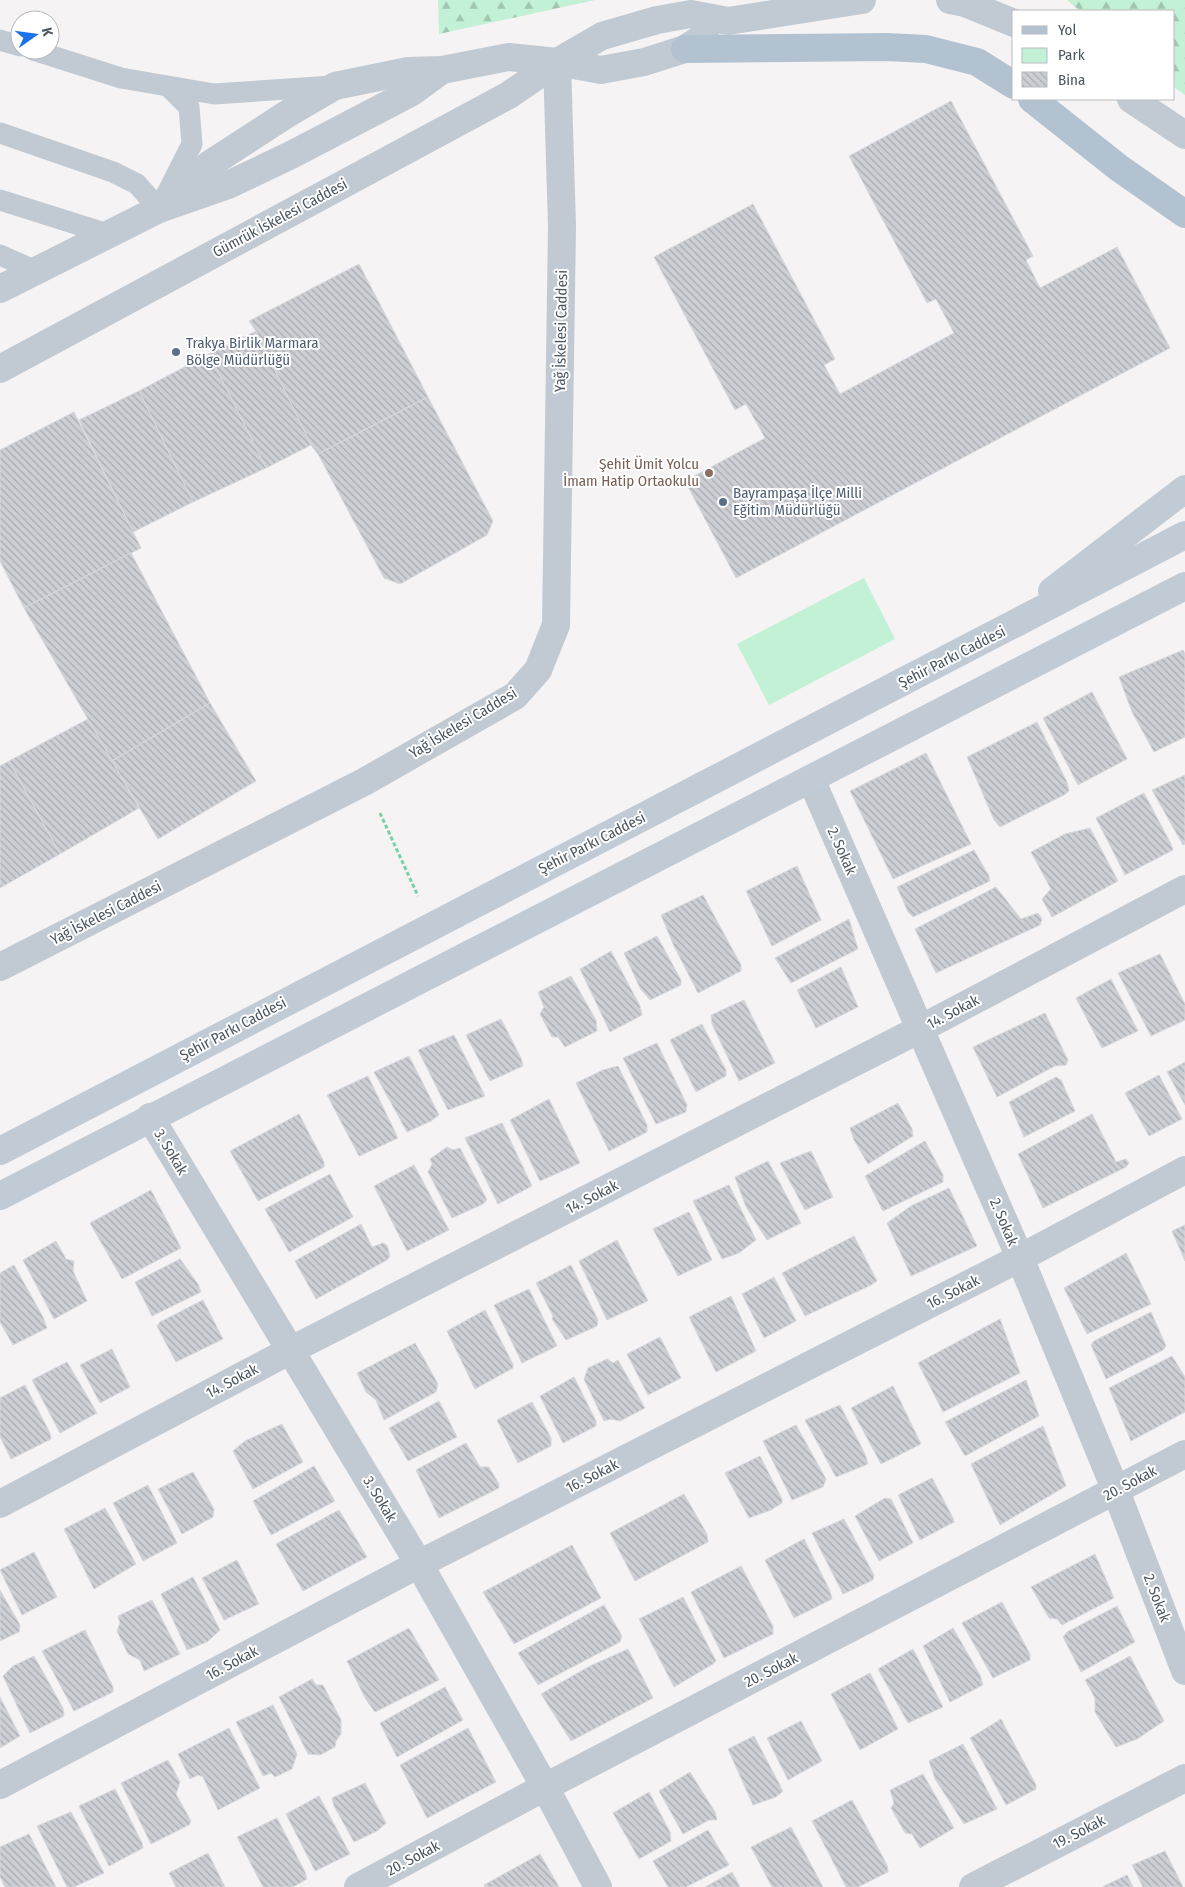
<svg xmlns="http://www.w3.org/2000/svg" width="1185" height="1887" viewBox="0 0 1185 1887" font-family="'Fira Sans Condensed',sans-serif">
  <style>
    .green { fill: #c3f1d5 }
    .forest { fill: url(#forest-firs) }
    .building { fill: url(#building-back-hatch); stroke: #d7d9de }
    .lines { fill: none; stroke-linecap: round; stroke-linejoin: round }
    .path { stroke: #7ad0a6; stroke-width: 3; stroke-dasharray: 4 2.5; stroke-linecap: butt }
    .lane { stroke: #c1cad2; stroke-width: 21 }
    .street { stroke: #c1cad2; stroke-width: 28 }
    .secondary { stroke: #c1cbd6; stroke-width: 28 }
    .primary { stroke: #b3c2d1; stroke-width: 28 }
    .service-dot { fill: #5c6f8a; stroke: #fff; stroke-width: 2 }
    .education-dot { fill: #8d6e63; stroke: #fff; stroke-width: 2 }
    .labels { text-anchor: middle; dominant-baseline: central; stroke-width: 4; stroke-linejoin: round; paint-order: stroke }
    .street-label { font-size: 15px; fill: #4a5661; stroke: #fff }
    .service-label { font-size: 15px; fill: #4e5e75; stroke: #fff; text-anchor: start }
    .education-label { font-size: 15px; fill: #785e54; stroke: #fff; text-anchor: end }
  </style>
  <defs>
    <pattern id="forest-firs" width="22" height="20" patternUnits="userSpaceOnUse" patternTransform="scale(1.25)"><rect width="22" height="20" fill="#c3f1d5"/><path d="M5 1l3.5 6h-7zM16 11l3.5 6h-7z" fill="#a0c6b0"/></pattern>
    <pattern id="building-back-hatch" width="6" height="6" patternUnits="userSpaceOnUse" patternTransform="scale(1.25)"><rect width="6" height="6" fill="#cdcfd5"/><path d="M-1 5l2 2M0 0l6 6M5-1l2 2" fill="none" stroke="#a8abb0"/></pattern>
  </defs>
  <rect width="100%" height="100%" fill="#f5f3f3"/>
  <polygon class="green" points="864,578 895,639 769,705 737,644"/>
  <g class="forest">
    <polygon points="438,0 595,0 439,34"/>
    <polygon points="1067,0 1185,0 1185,95 1174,87 1174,11 1080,11"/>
  </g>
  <g class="building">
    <polygon points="951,101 1033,256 1026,260 1040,288 1117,247 1170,348 736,578 685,481 765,438 746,404 735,410 654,257 753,204 835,359 824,365 840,394 954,333 936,299 927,303 849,156"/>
    <polygon points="359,264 428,397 318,454 311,445 256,331 249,321"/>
    <polygon points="256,331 311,445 266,468 209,354"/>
    <polygon points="209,354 266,468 193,502 139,391"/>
    <polygon points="139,391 193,502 133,532 79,420"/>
    <polygon points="428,397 493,521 487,535 400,584 384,578 318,454"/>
    <polygon points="74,412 141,548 24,608 0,561 0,450"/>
    <polygon points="131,553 210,703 112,761 24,608"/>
    <polygon points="1183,650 1185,654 1185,737 1154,752 1132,712 1119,677"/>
    <polygon points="1092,692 1127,759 1078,785 1043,718"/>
    <polygon points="210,703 256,781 158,839 112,761"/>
    <polygon points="88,719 139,808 60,854 9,761"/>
    <polygon points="1037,722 1067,782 1069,791 1064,795 1000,827 994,820 967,757"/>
    <polygon points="926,753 971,844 893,879 850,791"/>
    <polygon points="9,761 60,854 0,888 0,766"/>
    <polygon points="1185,775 1185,844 1183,845 1152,790"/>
    <polygon points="1144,793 1171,844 1173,850 1125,875 1096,818"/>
    <polygon points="1090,828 1118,881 1052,917 1042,899 1051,889 1031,852 1065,834"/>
    <polygon points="974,850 989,876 990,881 913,917 908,912 897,887"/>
    <polygon points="797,866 821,920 772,946 746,891"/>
    <polygon points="996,887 1021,919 1038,913 1042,919 1040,925 936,973 915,929"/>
    <polygon points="703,895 741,965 741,971 698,993 674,946 661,915"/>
    <polygon points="849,919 858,949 791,983 775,958"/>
    <polygon points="657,936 681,980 681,985 650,1000 640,988 624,953"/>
    <polygon points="611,951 640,1006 642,1015 610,1032 580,969"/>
    <polygon points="1160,954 1185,1004 1185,1020 1151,1036 1118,973"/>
    <polygon points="841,967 858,1007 816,1028 797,990"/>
    <polygon points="571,976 596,1020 597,1031 565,1047 558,1037 552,1037 540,1014 544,1007 538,992"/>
    <polygon points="1111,979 1138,1031 1102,1048 1076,998"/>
    <polygon points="744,1000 775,1063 739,1081 712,1024 711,1015"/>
    <polygon points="1045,1013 1068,1060 1066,1065 1055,1066 997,1097 973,1047"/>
    <polygon points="501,1019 521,1058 523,1066 490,1081 466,1035"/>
    <polygon points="702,1024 726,1070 726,1076 696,1092 670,1040"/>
    <polygon points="454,1035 485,1096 448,1110 418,1050"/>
    <polygon points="657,1043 687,1105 686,1112 656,1124 623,1058"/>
    <polygon points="409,1056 439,1115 431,1121 407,1132 374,1072"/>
    <polygon points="1185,1062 1185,1105 1167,1072"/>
    <polygon points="618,1066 647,1125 647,1132 609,1151 576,1083 603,1070"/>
    <polygon points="1159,1075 1182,1119 1149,1136 1125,1093"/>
    <polygon points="368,1076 398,1138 359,1156 327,1095"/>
    <polygon points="1056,1077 1061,1080 1075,1111 1024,1137 1009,1102"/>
    <polygon points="549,1099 580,1163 540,1181 510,1120"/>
    <polygon points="898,1103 912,1129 913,1136 868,1164 854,1140 850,1128"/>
    <polygon points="299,1114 324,1162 324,1167 258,1201 230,1151"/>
    <polygon points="1092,1114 1116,1162 1126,1159 1129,1163 1126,1167 1043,1208 1018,1154"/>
    <polygon points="502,1123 532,1186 498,1204 465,1138"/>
    <polygon points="925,1141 943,1175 943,1182 883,1211 865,1176"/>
    <polygon points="447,1147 453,1150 460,1148 487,1200 483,1204 452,1218 428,1172 432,1164 430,1159"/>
    <polygon points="811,1151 833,1197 805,1210 780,1163"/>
    <polygon points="768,1161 801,1223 767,1240 746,1207 735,1177"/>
    <polygon points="414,1165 449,1230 407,1251 374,1186"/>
    <polygon points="330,1174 353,1217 289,1252 265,1209"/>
    <polygon points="729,1185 756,1240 739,1253 722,1259 693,1201"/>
    <polygon points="949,1188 977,1246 911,1276 887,1223 911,1206"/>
    <polygon points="151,1190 181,1248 122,1279 90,1223"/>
    <polygon points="689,1212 712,1260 678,1276 653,1229"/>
    <polygon points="361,1224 372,1247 383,1243 387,1245 390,1256 387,1260 316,1299 295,1261"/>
    <polygon points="1185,1225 1185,1261 1172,1231"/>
    <polygon points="854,1236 877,1281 871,1285 805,1316 782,1273"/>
    <polygon points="617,1240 648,1301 607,1320 579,1261"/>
    <polygon points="56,1241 66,1259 74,1261 73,1271 87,1301 54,1319 23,1260"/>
    <polygon points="1126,1253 1151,1304 1087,1334 1064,1288"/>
    <polygon points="180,1259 198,1284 201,1292 152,1316 135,1282"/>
    <polygon points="14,1265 43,1317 47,1328 13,1345 0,1322 0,1273"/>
    <polygon points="571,1265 598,1320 597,1326 566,1340 552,1319 553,1316 536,1283"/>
    <polygon points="774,1277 796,1321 764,1338 742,1294"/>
    <polygon points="529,1289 557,1346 522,1363 494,1305"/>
    <polygon points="731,1296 756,1351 716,1372 689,1317"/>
    <polygon points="203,1300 223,1339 176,1362 157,1326 160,1322"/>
    <polygon points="485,1310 513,1364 513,1368 475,1389 447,1331"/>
    <polygon points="1151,1312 1166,1346 1163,1350 1106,1379 1091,1345 1094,1341"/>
    <polygon points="1000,1319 1020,1373 943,1412 918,1363"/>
    <polygon points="660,1337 681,1378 648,1395 627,1354"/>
    <polygon points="415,1343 438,1384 436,1392 384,1420 376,1400 366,1392 357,1373"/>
    <polygon points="112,1349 130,1387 100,1403 80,1365"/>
    <polygon points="1172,1356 1185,1377 1185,1412 1131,1441 1109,1388"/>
    <polygon points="607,1359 613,1363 618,1360 645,1408 620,1421 611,1419 604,1421 584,1379 588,1368"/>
    <polygon points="67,1362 97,1413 60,1433 32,1380"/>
    <polygon points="574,1377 596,1421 596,1426 563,1443 540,1396"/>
    <polygon points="1026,1380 1039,1416 965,1456 945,1422"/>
    <polygon points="25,1385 50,1433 51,1439 11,1459 0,1437 0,1398"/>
    <polygon points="893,1386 921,1444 881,1464 851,1408"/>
    <polygon points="439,1401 457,1437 408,1461 389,1428"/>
    <polygon points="532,1402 551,1438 551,1446 518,1463 497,1420"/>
    <polygon points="840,1405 865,1454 868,1464 836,1477 805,1420"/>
    <polygon points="282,1424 303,1462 253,1489 233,1451 245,1441"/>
    <polygon points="796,1425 826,1479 823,1487 792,1500 763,1441"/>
    <polygon points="1043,1426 1066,1486 1000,1525 971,1464"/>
    <polygon points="466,1443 480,1467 489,1467 499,1484 499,1488 439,1518 416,1470"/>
    <polygon points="760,1456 782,1499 782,1503 771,1510 749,1518 725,1473"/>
    <polygon points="314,1466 335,1501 271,1535 253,1501"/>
    <polygon points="193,1472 214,1509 213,1517 182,1534 158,1489"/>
    <polygon points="932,1478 953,1518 954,1522 920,1540 898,1495"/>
    <polygon points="148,1485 177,1543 143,1561 113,1503"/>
    <polygon points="684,1494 707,1534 708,1542 635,1581 610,1533"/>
    <polygon points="885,1498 891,1499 913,1543 879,1561 855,1516"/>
    <polygon points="105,1508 136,1564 94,1589 64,1529"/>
    <polygon points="339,1510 367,1557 303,1591 276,1544"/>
    <polygon points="844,1519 874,1575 873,1580 843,1594 812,1533"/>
    <polygon points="804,1539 830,1591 832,1599 794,1618 765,1560"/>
    <polygon points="572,1545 601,1598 514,1644 483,1592"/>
    <polygon points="34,1552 57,1597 22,1615 0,1570"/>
    <polygon points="1095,1554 1114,1598 1062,1625 1057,1619 1049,1618 1031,1587"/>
    <polygon points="237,1560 259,1604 224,1620 202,1578"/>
    <polygon points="741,1566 773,1626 773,1634 724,1658 691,1592"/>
    <polygon points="193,1577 220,1630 207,1642 187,1650 161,1594"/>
    <polygon points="0,1590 20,1625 19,1632 0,1641"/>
    <polygon points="683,1597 716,1661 713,1664 674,1687 639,1619"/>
    <polygon points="152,1600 180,1654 144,1671 140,1660 128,1654 117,1631 120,1623 118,1616"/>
    <polygon points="1002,1602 1030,1654 1030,1660 993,1678 962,1623"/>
    <polygon points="604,1605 622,1636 620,1642 538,1685 518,1653"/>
    <polygon points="1117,1606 1135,1642 1081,1672 1063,1637 1067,1632"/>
    <polygon points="409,1628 439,1680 375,1712 365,1698 347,1661"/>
    <polygon points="953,1628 980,1675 983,1685 950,1702 923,1646"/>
    <polygon points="85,1630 113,1687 113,1692 74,1711 42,1651"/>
    <polygon points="628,1649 653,1698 571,1741 541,1694 590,1666"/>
    <polygon points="913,1649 943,1707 908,1723 878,1669"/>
    <polygon points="34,1656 63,1708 64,1716 30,1733 3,1676 13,1666"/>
    <polygon points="1130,1656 1164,1721 1137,1739 1116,1747 1095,1712 1095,1698 1085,1680"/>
    <polygon points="870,1673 898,1729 860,1750 831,1694"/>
    <polygon points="312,1679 316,1685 323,1685 341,1720 341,1734 336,1741 335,1747 320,1755 308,1754 279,1697"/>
    <polygon points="445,1687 463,1720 397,1757 380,1723"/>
    <polygon points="0,1697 20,1736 0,1748"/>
    <polygon points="273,1705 297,1754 292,1769 275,1777 271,1773 263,1776 236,1722"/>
    <polygon points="1001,1719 1036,1785 1036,1789 1006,1805 970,1738"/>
    <polygon points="801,1721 822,1761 788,1780 767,1738"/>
    <polygon points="229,1728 260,1788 218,1810 203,1777 198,1775 190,1779 178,1754"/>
    <polygon points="468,1728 496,1782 427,1818 400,1765"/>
    <polygon points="754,1736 783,1791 776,1797 753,1805 728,1749"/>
    <polygon points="963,1744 997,1809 964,1824 935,1779 929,1761"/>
    <polygon points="168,1760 180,1782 176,1794 191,1821 189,1825 151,1844 121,1783"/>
    <polygon points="690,1772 715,1812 717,1820 709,1820 683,1834 659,1791"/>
    <polygon points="923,1774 954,1828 920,1848 912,1834 905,1833 891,1808 894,1803 890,1790"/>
    <polygon points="365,1783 386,1823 377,1831 354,1842 334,1806 332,1798"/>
    <polygon points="115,1789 142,1843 143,1848 109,1866 79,1806"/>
    <polygon points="649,1792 670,1832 671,1841 639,1859 613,1813"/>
    <polygon points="319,1796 350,1854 315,1871 286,1814"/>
    <polygon points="852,1800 887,1865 888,1872 858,1887 846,1887 812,1821"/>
    <polygon points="71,1812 104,1873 74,1887 67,1887 37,1826"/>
    <polygon points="277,1818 305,1872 307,1879 293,1887 263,1887 237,1837"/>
    <polygon points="791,1827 823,1887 772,1887 751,1847"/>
    <polygon points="708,1830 729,1865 686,1887 668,1887 653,1861"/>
    <polygon points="29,1834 56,1887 5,1887 0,1877 0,1847"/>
    <polygon points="1165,1851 1183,1887 1143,1887 1132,1865"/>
    <polygon points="208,1853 225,1887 176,1887 169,1873"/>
    <polygon points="540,1854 559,1887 485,1887 484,1885"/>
    <polygon points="732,1872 740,1887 705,1887"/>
    <polygon points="1127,1875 1133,1887 1102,1887"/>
  </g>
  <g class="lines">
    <polyline class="path" points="380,813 418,896"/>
    <g class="lane">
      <polyline points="0,40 20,46"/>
      <polyline points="33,50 121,78 214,94 332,86"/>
      <polyline points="0,133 113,172 137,184 159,209 192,144 189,107 169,87"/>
      <polyline points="0,200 111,235"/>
      <polyline points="0,255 36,271"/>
    </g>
    <g class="street">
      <polyline points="950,0 965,3 1014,23"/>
      <polyline points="1131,99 1185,135"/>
      <polyline points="159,209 210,164 287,114 335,86 408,71 442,70 509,57 557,62 601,70 644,62 685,49 705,36"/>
      <polyline points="0,289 159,209 228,185 291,155 412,92 442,70"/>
      <polyline points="0,369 509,95 557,62 602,36 657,20 691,14 728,21 862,0"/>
      <polyline points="811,779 1020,1258 1116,1491 1185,1671"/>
      <polyline points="0,967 364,782 515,696 538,670 556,625 562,226 557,62"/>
      <polyline points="150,1117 419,1564 545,1787 598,1887"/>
      <polyline points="0,1504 291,1350 920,1029 1185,889"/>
      <polyline points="0,1785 419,1564 1020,1258 1185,1170"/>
      <polyline points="358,1887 545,1787 1185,1454"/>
      <polyline points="973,1887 1185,1778"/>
    </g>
    <g class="secondary">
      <polyline points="1052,591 1185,489"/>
      <polyline points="0,1151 1185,535"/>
      <path d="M0,1196C393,990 790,790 1185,586"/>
    </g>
    <g class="primary">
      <polyline points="685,49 887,47 926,49 977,62 1014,85"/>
      <polyline points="1032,99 1119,168 1185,214"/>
    </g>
  </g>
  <g class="service-dot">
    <circle cx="176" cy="352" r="5"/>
    <circle cx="723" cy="502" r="5"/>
  </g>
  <circle class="education-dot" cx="709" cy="473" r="5"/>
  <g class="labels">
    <g class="street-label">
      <text transform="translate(280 218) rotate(-28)">Gümrük İskelesi Caddesi</text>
      <text transform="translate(561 331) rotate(-89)">Yağ İskelesi Caddesi</text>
      <text transform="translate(952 657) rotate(-27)">Şehir Parkı Caddesi</text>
      <text transform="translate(463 723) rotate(-31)">Yağ İskelesi Caddesi</text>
      <text transform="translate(592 843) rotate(-27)">Şehir Parkı Caddesi</text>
      <text transform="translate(842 851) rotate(66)">2. Sokak</text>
      <text transform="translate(106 913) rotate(-27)">Yağ İskelesi Caddesi</text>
      <text transform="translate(953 1012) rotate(-28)">14. Sokak</text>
      <text transform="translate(233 1029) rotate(-28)">Şehir Parkı Caddesi</text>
      <text transform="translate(171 1152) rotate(59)">3. Sokak</text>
      <text transform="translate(592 1197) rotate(-27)">14. Sokak</text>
      <text transform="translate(1004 1222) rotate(67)">2. Sokak</text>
      <text transform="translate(953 1292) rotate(-27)">16. Sokak</text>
      <text transform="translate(232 1381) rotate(-28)">14. Sokak</text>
      <text transform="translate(592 1476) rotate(-27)">16. Sokak</text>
      <text transform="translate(1130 1483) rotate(-28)">20. Sokak</text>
      <text transform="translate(380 1499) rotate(59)">3. Sokak</text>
      <text transform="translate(1157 1598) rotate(69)">2. Sokak</text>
      <text transform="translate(232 1663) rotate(-28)">16. Sokak</text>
      <text transform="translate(771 1670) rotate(-27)">20. Sokak</text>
      <text transform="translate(1079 1832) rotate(-27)">19. Sokak</text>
      <text transform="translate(413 1858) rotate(-28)">20. Sokak</text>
    </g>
    <g class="service-label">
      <text x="186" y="343">Trakya Birlik Marmara<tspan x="186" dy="17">Bölge Müdürlüğü</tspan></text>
      <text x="733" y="493">Bayrampaşa İlçe Milli<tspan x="733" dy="17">Eğitim Müdürlüğü</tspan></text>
    </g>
    <g class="education-label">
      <text x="699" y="464">Şehit Ümit Yolcu<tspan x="699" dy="17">İmam Hatip Ortaokulu</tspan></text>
    </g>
  </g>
  <rect x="1012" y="10" width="162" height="90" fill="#ffffff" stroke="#b7bbc0"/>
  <rect x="1022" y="26" width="25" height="8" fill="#b3c2d1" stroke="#b7bbc0"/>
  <text x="1058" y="35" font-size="15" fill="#4a5661">Yol</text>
  <rect x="1022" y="48" width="25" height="15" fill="#c3f1d5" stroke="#b7bbc0"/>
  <text x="1058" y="60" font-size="15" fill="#4a5661">Park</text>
  <rect x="1022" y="72" width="25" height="15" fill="url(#building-back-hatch)" stroke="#b7bbc0"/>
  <text x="1058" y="85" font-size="15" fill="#4a5661">Bina</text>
  <g transform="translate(35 35) rotate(76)"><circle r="24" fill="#ffffff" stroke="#b7bbc0"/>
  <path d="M0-4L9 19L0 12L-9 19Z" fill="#1a73e8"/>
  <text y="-8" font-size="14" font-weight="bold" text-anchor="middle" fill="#4a5661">K</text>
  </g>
</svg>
